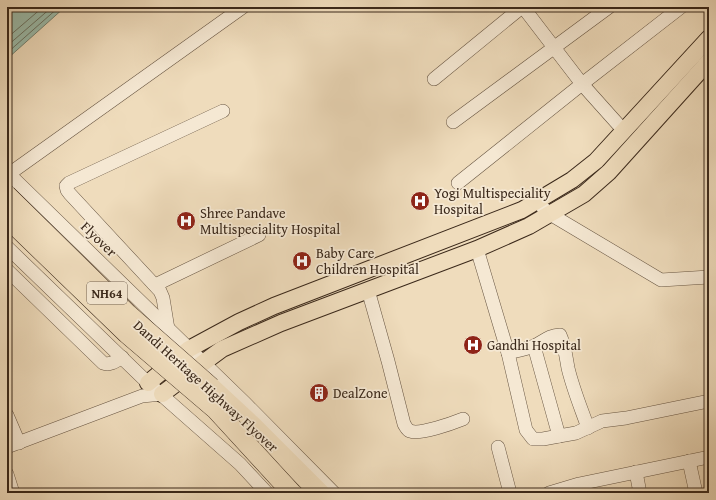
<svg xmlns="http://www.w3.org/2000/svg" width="716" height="500" viewBox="0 0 716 500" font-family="'Gentium Book Plus',serif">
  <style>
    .water { fill: #9bbcab; stroke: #748171 }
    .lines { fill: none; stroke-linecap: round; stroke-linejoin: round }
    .shore { stroke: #6a7262; stroke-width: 1 }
    .minor-casing { stroke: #675542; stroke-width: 14 }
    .major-casing { stroke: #3a281a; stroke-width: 18 }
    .highway-casing { stroke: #3a281a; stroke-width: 20 }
    .minor { stroke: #f5e8d3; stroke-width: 13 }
    .major { stroke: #efdcbc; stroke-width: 16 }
    .highway { stroke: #efdcbc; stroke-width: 19 }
    .highway-bridge-casing { stroke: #3a281a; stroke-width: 20; stroke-linecap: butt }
    .highway-bridge { stroke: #efdcbc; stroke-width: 19 }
    .labels { text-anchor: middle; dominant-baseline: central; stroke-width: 3.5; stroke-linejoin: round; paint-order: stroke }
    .shield { fill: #f5e8d3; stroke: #726252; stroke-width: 1 }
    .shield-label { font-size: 13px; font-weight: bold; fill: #3a281a }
    .poi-label { font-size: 14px; fill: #3a281a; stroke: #f5e8d3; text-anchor: start }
    .street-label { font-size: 14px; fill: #3a281a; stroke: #f5e8d3 }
  </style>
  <rect width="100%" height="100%" fill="#efdcbc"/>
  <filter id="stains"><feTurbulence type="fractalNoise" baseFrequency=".005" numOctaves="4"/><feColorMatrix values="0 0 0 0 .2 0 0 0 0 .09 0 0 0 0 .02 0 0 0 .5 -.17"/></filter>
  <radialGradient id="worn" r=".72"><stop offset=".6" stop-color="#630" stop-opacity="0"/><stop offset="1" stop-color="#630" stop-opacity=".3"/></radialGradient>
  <polygon class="water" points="7,7 65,7 7,59"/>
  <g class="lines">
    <g class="shore">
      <polyline points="7,38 43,7"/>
      <polyline points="7,46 52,7"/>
      <polyline points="7,53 59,7"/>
    </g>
    <defs>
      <g id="minor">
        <polyline points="523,7 582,84 624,131"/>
        <polyline points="434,79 522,7"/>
        <polyline points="453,122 609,7"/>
        <polyline points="7,172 245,403 334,493"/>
        <polyline points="9,174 243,7"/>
        <polyline points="458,183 582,84 681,7"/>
        <polyline points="543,208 550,214 661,280 709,277"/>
        <polyline points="7,247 148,383 240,464 267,493"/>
        <polyline points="477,249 508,353 526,430 533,439 543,439 559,436 576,433 602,421 626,418 709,401"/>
        <path d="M7,270L103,363C110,366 116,361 122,357"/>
        <polyline points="155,285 259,235"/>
        <path d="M368,290L388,361L404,424C406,427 407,430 410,431C420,435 453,423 463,419"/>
        <polyline points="168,329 163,298 160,291 70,194 67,190 66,186 69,183 223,111"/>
        <polyline points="534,346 559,436"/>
        <path d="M508,353C516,351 526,349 534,346C543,342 549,335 560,335C565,346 566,357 568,368C573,389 581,408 588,428"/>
        <polyline points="7,415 19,443"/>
        <polyline points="7,447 142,396 162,394"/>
        <polyline points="498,447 509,489"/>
        <polyline points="689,461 696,493"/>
        <polyline points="636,472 640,493"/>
        <polyline points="7,474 13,493"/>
        <polyline points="549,493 579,484 709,457"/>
      </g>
      <g id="major">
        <polyline points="148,383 189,349 239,322 274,306 522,210 572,180 596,161 709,38"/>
        <polyline points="162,394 203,363 222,349 281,323 477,249 529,226 584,194 609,172 709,61"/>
      </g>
      <polyline id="highway" points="211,387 253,426 320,493"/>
    </defs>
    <use href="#minor" class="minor-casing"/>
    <use href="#major" class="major-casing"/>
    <use href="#highway" class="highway-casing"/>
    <use href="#minor" class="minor"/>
    <use href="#major" class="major"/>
    <use href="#highway" class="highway"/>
    <defs>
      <g id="highway-bridge">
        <polyline points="7,195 128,314 211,387"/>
        <polyline points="7,218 127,334 216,410 292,493"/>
      </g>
    </defs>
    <use href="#highway-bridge" class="highway-bridge-casing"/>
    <use href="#highway-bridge" class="highway-bridge"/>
  </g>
  <defs>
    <symbol id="hospital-disc" viewBox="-11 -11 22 22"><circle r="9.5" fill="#8f2418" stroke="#f5e8d3"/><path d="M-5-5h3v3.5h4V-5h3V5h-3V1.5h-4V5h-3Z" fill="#fff"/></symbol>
    <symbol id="building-disc" viewBox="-11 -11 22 22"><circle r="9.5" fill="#8f2418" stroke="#f5e8d3"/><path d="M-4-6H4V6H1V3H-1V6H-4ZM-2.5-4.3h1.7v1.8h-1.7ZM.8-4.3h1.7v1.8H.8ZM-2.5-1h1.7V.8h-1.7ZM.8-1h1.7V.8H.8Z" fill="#fff"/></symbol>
  </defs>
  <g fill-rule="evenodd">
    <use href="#hospital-disc" x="409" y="190" width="22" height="22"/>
    <use href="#hospital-disc" x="175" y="210" width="22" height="22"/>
    <use href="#hospital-disc" x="291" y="250" width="22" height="22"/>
    <use href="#hospital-disc" x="462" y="334" width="22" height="22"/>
    <use href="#building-disc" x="308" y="382" width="22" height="22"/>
  </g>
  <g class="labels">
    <rect class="shield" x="87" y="282" width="40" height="22" rx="3"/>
    <g class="shield-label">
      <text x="107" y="293">NH64</text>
    </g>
    <g class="poi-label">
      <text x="434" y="193">Yogi Multispeciality<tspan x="434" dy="16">Hospital</tspan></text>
      <text x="200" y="213">Shree Pandave<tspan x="200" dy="16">Multispeciality Hospital</tspan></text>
      <text x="316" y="253">Baby Care<tspan x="316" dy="16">Children Hospital</tspan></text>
      <text x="487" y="345">Gandhi Hospital</text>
      <text x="333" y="393">DealZone</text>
    </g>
    <g class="street-label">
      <text transform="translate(99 239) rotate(44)">Flyover</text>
      <text transform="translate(206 386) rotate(42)">Dandi Heritage Highway Flyover</text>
    </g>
  </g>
  <rect width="716" height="500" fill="none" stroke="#efdcbc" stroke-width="24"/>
  <rect x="8" y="8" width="700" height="484" fill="none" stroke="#3a281a" stroke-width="2"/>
  <rect x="12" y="12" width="692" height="476" fill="none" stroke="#3a281a"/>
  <rect width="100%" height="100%" filter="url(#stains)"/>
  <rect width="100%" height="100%" fill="url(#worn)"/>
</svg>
